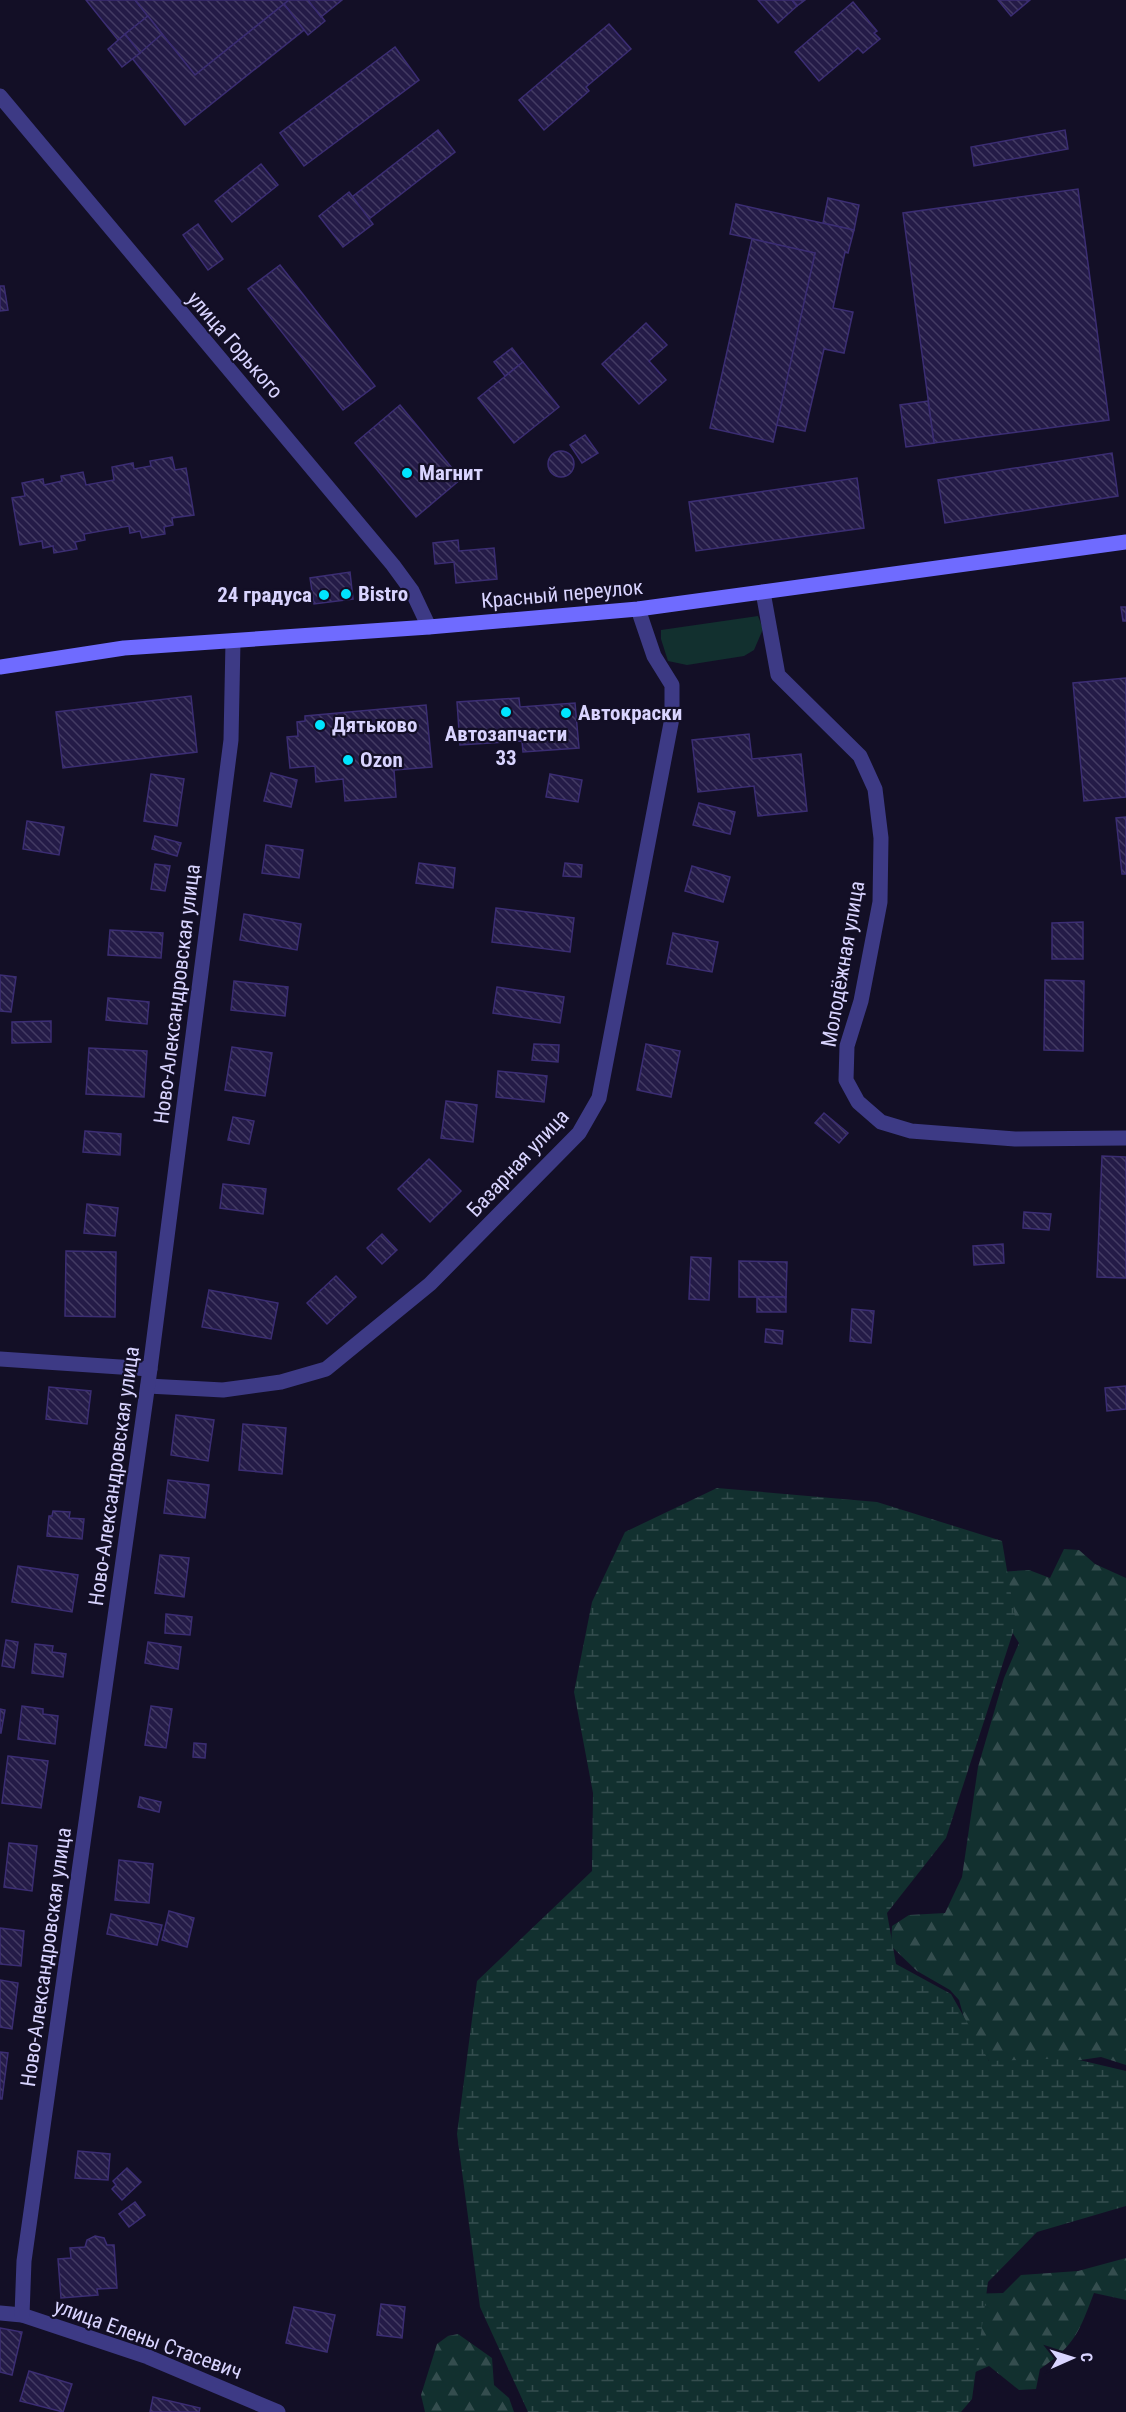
<svg xmlns="http://www.w3.org/2000/svg" width="1126" height="2412" viewBox="0 0 1126 2412" font-family="'Roboto Condensed',sans-serif">
  <style>
    .grass { fill: #12302f }
    .forest { fill: url(#forest-firs) }
    .wetland { fill: url(#wetland-marsh) }
    .building { fill: url(#building-back-hatch); stroke: #3b2d73; stroke-width: 1.5 }
    .lines { fill: none; stroke-linecap: round; stroke-linejoin: round }
    .street { stroke: #3d3a85; stroke-width: 15 }
    .secondary { stroke: #6f6bff; stroke-width: 15 }
    .poi-dot { fill: #00e5ff; stroke: #130f26; stroke-width: 2 }
    .labels { text-anchor: middle; dominant-baseline: central; stroke-width: 4.5; stroke-linejoin: round; paint-order: stroke }
    .street-label { font-size: 21px; fill: #d9d4ff; stroke: #130f26 }
    .poi-label { font-size: 21px; font-weight: bold; fill: #d9d4ff; stroke: #130f26; text-anchor: start }
  </style>
  <defs>
    <pattern id="forest-firs" width="22" height="20" patternUnits="userSpaceOnUse" patternTransform="scale(1.5)"><rect width="22" height="20" fill="#12302f"/><path d="M5 1l3.5 6h-7zM16 11l3.5 6h-7z" fill="#344d4e"/></pattern>
    <pattern id="wetland-marsh" width="20" height="14" patternUnits="userSpaceOnUse" patternTransform="scale(1.5)"><rect width="20" height="14" fill="#12302f"/><path d="M1 5h8M5 5V1M11 12h8M15 12V8" fill="none" stroke="#344d4e"/></pattern>
    <pattern id="building-back-hatch" width="6" height="6" patternUnits="userSpaceOnUse" patternTransform="scale(1.5)"><rect width="6" height="6" fill="#241b47"/><path d="M-1 5l2 2M0 0l6 6M5-1l2 2" fill="none" stroke="#433b63"/></pattern>
  </defs>
  <rect width="100%" height="100%" fill="#130f26"/>
  <polygon class="grass" points="758,616 763,629 754,650 744,656 687,665 668,661 661,639 661,630"/>
  <g class="forest">
    <polygon points="1064,1549 1079,1550 1095,1564 1126,1578 1126,2065 1101,2057 1012,2070 990,2062 969,2036 959,2000 950,1990 917,1971 891,1946 892,1926 909,1915 945,1913 962,1877 978,1767 1004,1678 1019,1643 1009,1627 999,1572 1029,1570 1050,1578"/>
    <path d="M1126,2258V2300L1094,2293C1079,2332 1076,2344 1040,2369L1036,2389L1019,2390L989,2366L973,2373L966,2294L1003,2293L1021,2275L1078,2271Z"/>
    <polygon points="458,2334 492,2358 494,2385 509,2398 514,2412 425,2412 421,2395 437,2344 448,2336"/>
  </g>
  <polygon class="wetland" points="717,1488 877,1502 1002,1541 1016,1623 946,1838 887,1913 896,1964 951,1994 989,2061 1071,2058 1126,2071 1126,2206 1037,2232 988,2282 972,2399 961,2412 528,2412 480,2307 457,2134 477,1981 592,1871 593,1793 574,1692 592,1602 625,1532"/>
  <g class="building">
    <polygon points="86,0 135,0 148,16 118,40"/>
    <polygon points="135,0 289,0 195,75"/>
    <polygon points="289,0 308,0 325,21 308,35 284,4"/>
    <polygon points="308,0 342,0 321,17"/>
    <polygon points="758,0 792,0 797,6 778,23"/>
    <polygon points="792,0 805,0 797,6"/>
    <polygon points="998,0 1030,0 1011,16"/>
    <polygon points="853,2 877,31 874,33 880,39 863,53 858,48 819,81 795,52"/>
    <polygon points="284,4 304,30 185,125 132,58 162,34 195,75"/>
    <polygon points="148,16 162,34 140,53 125,34"/>
    <polygon points="609,24 631,49 586,87 589,91 544,130 519,100"/>
    <polygon points="125,34 140,53 122,67 108,49"/>
    <polygon points="395,47 419,80 304,166 280,133"/>
    <polygon points="438,130 455,152 369,219 352,197"/>
    <polygon points="1065,130 1068,149 974,166 971,147"/>
    <polygon points="261,164 278,185 232,222 215,201"/>
    <polygon points="1078,189 1109,420 934,443 903,213"/>
    <polygon points="349,192 373,224 343,247 319,216"/>
    <polygon points="828,198 859,205 854,230 823,223"/>
    <polygon points="736,204 854,230 848,253 845,252 833,308 853,312 844,353 824,349 805,431 776,425 815,253 730,234"/>
    <polygon points="198,224 223,259 208,270 183,235"/>
    <polygon points="752,239 815,253 773,442 710,428"/>
    <polygon points="280,265 375,386 343,410 248,289"/>
    <polygon points="0,286 4,286 8,310 0,311"/>
    <polygon points="646,323 667,345 649,361 666,380 639,404 602,364"/>
    <polygon points="512,348 523,362 505,376 494,362"/>
    <polygon points="523,362 559,407 514,443 478,398"/>
    <polygon points="928,401 934,443 906,447 900,405"/>
    <polygon points="400,405 461,479 416,517 355,443"/>
    <polygon points="585,435 598,453 582,463 570,445"/>
    <circle cx="561" cy="464" r="13"/>
    <polygon points="1112,453 1118,496 945,523 938,480"/>
    <polygon points="172,457 175,470 186,468 194,515 172,518 173,525 164,527 165,534 142,538 140,531 130,533 129,526 84,534 85,540 75,542 77,549 54,553 53,546 43,548 42,541 20,545 12,498 25,496 22,483 43,479 44,485 62,481 61,476 83,472 86,485 114,480 112,467 133,463 134,469 151,466 150,461"/>
    <polygon points="857,478 864,528 696,551 689,502"/>
    <polygon points="458,540 459,551 494,548 497,579 456,583 454,562 435,564 433,543"/>
    <polygon points="350,572 353,599 314,604 310,578"/>
    <polygon points="1121,607 1126,607 1126,621 1123,621"/>
    <polygon points="1126,678 1126,797 1084,801 1073,683"/>
    <polygon points="191,696 197,752 63,768 56,712"/>
    <polygon points="519,698 520,707 575,703 579,748 523,752 522,741 460,745 457,702"/>
    <polygon points="426,705 432,767 394,770 396,797 345,801 343,779 316,782 315,766 290,768 287,737 298,736 297,722 305,721 305,716"/>
    <polygon points="749,734 752,759 801,754 807,811 758,816 754,786 698,792 692,740"/>
    <polygon points="271,773 297,780 291,807 264,801"/>
    <polygon points="151,774 184,779 177,826 144,821"/>
    <polygon points="550,774 582,780 578,802 546,797"/>
    <polygon points="699,803 735,812 730,834 693,825"/>
    <polygon points="1126,817 1126,874 1122,874 1116,818"/>
    <polygon points="27,821 64,827 59,855 23,849"/>
    <polygon points="155,836 181,843 177,856 152,849"/>
    <polygon points="266,845 303,850 299,878 262,873"/>
    <polygon points="419,863 455,868 453,888 416,883"/>
    <polygon points="565,863 582,865 581,877 563,876"/>
    <polygon points="155,864 170,866 165,891 151,889"/>
    <polygon points="692,866 730,877 723,902 685,891"/>
    <polygon points="496,908 574,918 570,952 492,942"/>
    <polygon points="244,914 301,924 297,950 240,940"/>
    <polygon points="1083,922 1083,959 1052,959 1052,923"/>
    <polygon points="110,930 163,933 161,958 108,955"/>
    <polygon points="673,933 718,942 712,972 667,964"/>
    <polygon points="0,975 16,977 11,1012 0,1011"/>
    <polygon points="1045,980 1084,981 1083,1051 1044,1050"/>
    <polygon points="234,981 288,987 285,1016 231,1010"/>
    <polygon points="497,987 564,997 560,1023 493,1013"/>
    <polygon points="108,998 149,1002 147,1024 106,1020"/>
    <polygon points="51,1021 51,1042 12,1043 12,1022"/>
    <polygon points="534,1044 559,1045 558,1062 532,1060"/>
    <polygon points="646,1044 680,1051 671,1097 637,1090"/>
    <polygon points="232,1047 272,1053 265,1096 225,1090"/>
    <polygon points="89,1048 147,1051 144,1097 86,1094"/>
    <polygon points="498,1071 547,1076 544,1102 496,1097"/>
    <polygon points="446,1101 477,1105 473,1142 441,1138"/>
    <polygon points="824,1113 848,1133 839,1143 815,1123"/>
    <polygon points="233,1117 254,1121 249,1144 228,1140"/>
    <polygon points="85,1131 121,1134 120,1155 83,1152"/>
    <polygon points="1102,1156 1126,1157 1126,1278 1097,1277"/>
    <polygon points="429,1159 461,1191 430,1222 398,1189"/>
    <polygon points="223,1184 266,1189 263,1214 220,1208"/>
    <polygon points="87,1204 118,1208 115,1236 84,1233"/>
    <polygon points="1024,1212 1051,1214 1049,1230 1023,1228"/>
    <polygon points="382,1234 397,1250 382,1264 367,1248"/>
    <polygon points="1003,1244 1004,1263 974,1265 973,1246"/>
    <polygon points="66,1251 116,1252 115,1317 65,1316"/>
    <polygon points="691,1257 711,1258 709,1300 689,1299"/>
    <polygon points="739,1261 787,1262 786,1297 739,1297"/>
    <polygon points="336,1276 356,1297 327,1324 307,1303"/>
    <polygon points="209,1290 278,1303 271,1339 202,1327"/>
    <rect x="757" y="1297" width="29" height="15"/>
    <polygon points="852,1309 874,1311 871,1343 850,1341"/>
    <polygon points="766,1329 783,1331 782,1344 765,1342"/>
    <polygon points="1126,1386 1126,1409 1107,1411 1105,1388"/>
    <polygon points="49,1387 91,1391 87,1424 46,1419"/>
    <polygon points="176,1415 214,1420 208,1461 171,1455"/>
    <polygon points="243,1424 286,1428 282,1474 239,1470"/>
    <polygon points="168,1480 209,1485 205,1518 164,1513"/>
    <polygon points="53,1511 70,1512 69,1518 84,1519 82,1539 47,1536 49,1516 52,1516"/>
    <polygon points="160,1555 189,1558 184,1597 155,1593"/>
    <polygon points="18,1566 78,1575 72,1612 12,1602"/>
    <polygon points="166,1614 192,1617 190,1635 165,1633"/>
    <polygon points="6,1640 18,1642 14,1668 2,1666"/>
    <polygon points="148,1642 181,1647 178,1669 145,1663"/>
    <polygon points="35,1644 53,1646 52,1652 66,1654 63,1677 32,1673"/>
    <polygon points="22,1706 43,1709 43,1714 58,1716 55,1744 18,1739"/>
    <polygon points="151,1706 172,1709 166,1748 145,1745"/>
    <polygon points="0,1709 5,1710 1,1733 0,1733"/>
    <polygon points="194,1743 206,1744 205,1758 193,1757"/>
    <polygon points="8,1756 48,1761 41,1808 2,1803"/>
    <polygon points="140,1797 161,1802 159,1812 138,1807"/>
    <polygon points="9,1843 37,1846 32,1891 4,1887"/>
    <polygon points="119,1860 153,1864 149,1903 115,1900"/>
    <polygon points="169,1911 194,1918 187,1947 162,1940"/>
    <polygon points="111,1914 162,1925 157,1945 107,1934"/>
    <polygon points="0,1928 24,1931 21,1966 0,1964"/>
    <polygon points="0,1980 18,1983 12,2029 0,2027"/>
    <polygon points="0,2052 8,2053 2,2099 0,2099"/>
    <polygon points="78,2151 110,2154 108,2180 75,2178"/>
    <polygon points="127,2168 141,2182 122,2200 112,2189 116,2185 113,2181"/>
    <polygon points="135,2202 145,2215 129,2227 119,2214"/>
    <polygon points="95,2236 104,2238 107,2245 114,2245 117,2288 97,2289 98,2295 61,2298 58,2259 71,2258 70,2248 85,2247 87,2240"/>
    <polygon points="381,2304 405,2307 402,2338 377,2335"/>
    <polygon points="294,2307 335,2315 327,2352 286,2343"/>
    <polygon points="0,2328 22,2332 12,2375 0,2372"/>
    <polygon points="29,2371 72,2384 63,2412 20,2401"/>
    <polygon points="153,2397 200,2408 199,2412 150,2412"/>
  </g>
  <g class="lines">
    <g class="street">
      <polyline points="0,96 393,565 412,591 429,627"/>
      <polyline points="763,592 778,675 860,756 875,789 881,838 880,902 861,1001 847,1046 846,1080 858,1102 881,1122 911,1131 1015,1139 1126,1138"/>
      <polyline points="0,1359 150,1369"/>
      <polyline points="148,1386 223,1390 281,1382 326,1369 430,1284 579,1133 599,1098 672,718 672,685 654,656 638,609"/>
      <polyline points="0,2313 22,2315 148,2357 278,2412"/>
      <polyline points="22,2315 24,2261 150,1369 231,740 233,641"/>
    </g>
    <polyline class="secondary" points="0,667 124,648 429,627 638,609 1126,542"/>
  </g>
  <g class="poi-dot">
    <circle cx="407" cy="473" r="6"/>
    <circle cx="346" cy="594" r="6"/>
    <circle cx="324" cy="595" r="6"/>
    <circle cx="506" cy="712" r="6"/>
    <circle cx="566" cy="713" r="6"/>
    <circle cx="320" cy="725" r="6"/>
    <circle cx="348" cy="760" r="6"/>
  </g>
  <g class="labels">
    <g class="street-label">
      <text transform="translate(235 345) rotate(49)">улица Горького</text>
      <text transform="translate(562 594) rotate(-5)">Красный переулок</text>
      <text transform="translate(843 964) rotate(-80)">Молодёжная улица</text>
      <text transform="translate(177 994) rotate(-83)">Ново-Александровская улица</text>
      <text transform="translate(518 1163) rotate(-47)">Базарная улица</text>
      <text transform="translate(114 1476) rotate(-82)">Ново-Александровская улица</text>
      <text transform="translate(46 1957) rotate(-82)">Ново-Александровская улица</text>
      <text transform="translate(148 2339) rotate(20)">улица Елены Стасевич</text>
    </g>
    <g class="poi-label">
      <text x="419" y="473">Магнит</text>
      <text x="358" y="594">Bistro</text>
      <text x="312" y="595" text-anchor="end">24 градуса</text>
      <text x="578" y="713">Автокраски</text>
      <text x="332" y="725">Дятьково</text>
      <text x="506" y="734" text-anchor="middle">Автозапчасти<tspan x="506" dy="24">33</tspan></text>
      <text x="360" y="760">Ozon</text>
    </g>
  </g>
  <g transform="translate(1072 2358) rotate(87)" stroke="#130f26" stroke-width="4.5" paint-order="stroke">
  <path d="M0-4.5L10 22L0 15L-10 22Z" fill="#d9d4ff"/>
  <text y="-9" font-size="16" font-weight="bold" text-anchor="middle" fill="#d9d4ff">С</text>
  </g>
</svg>
